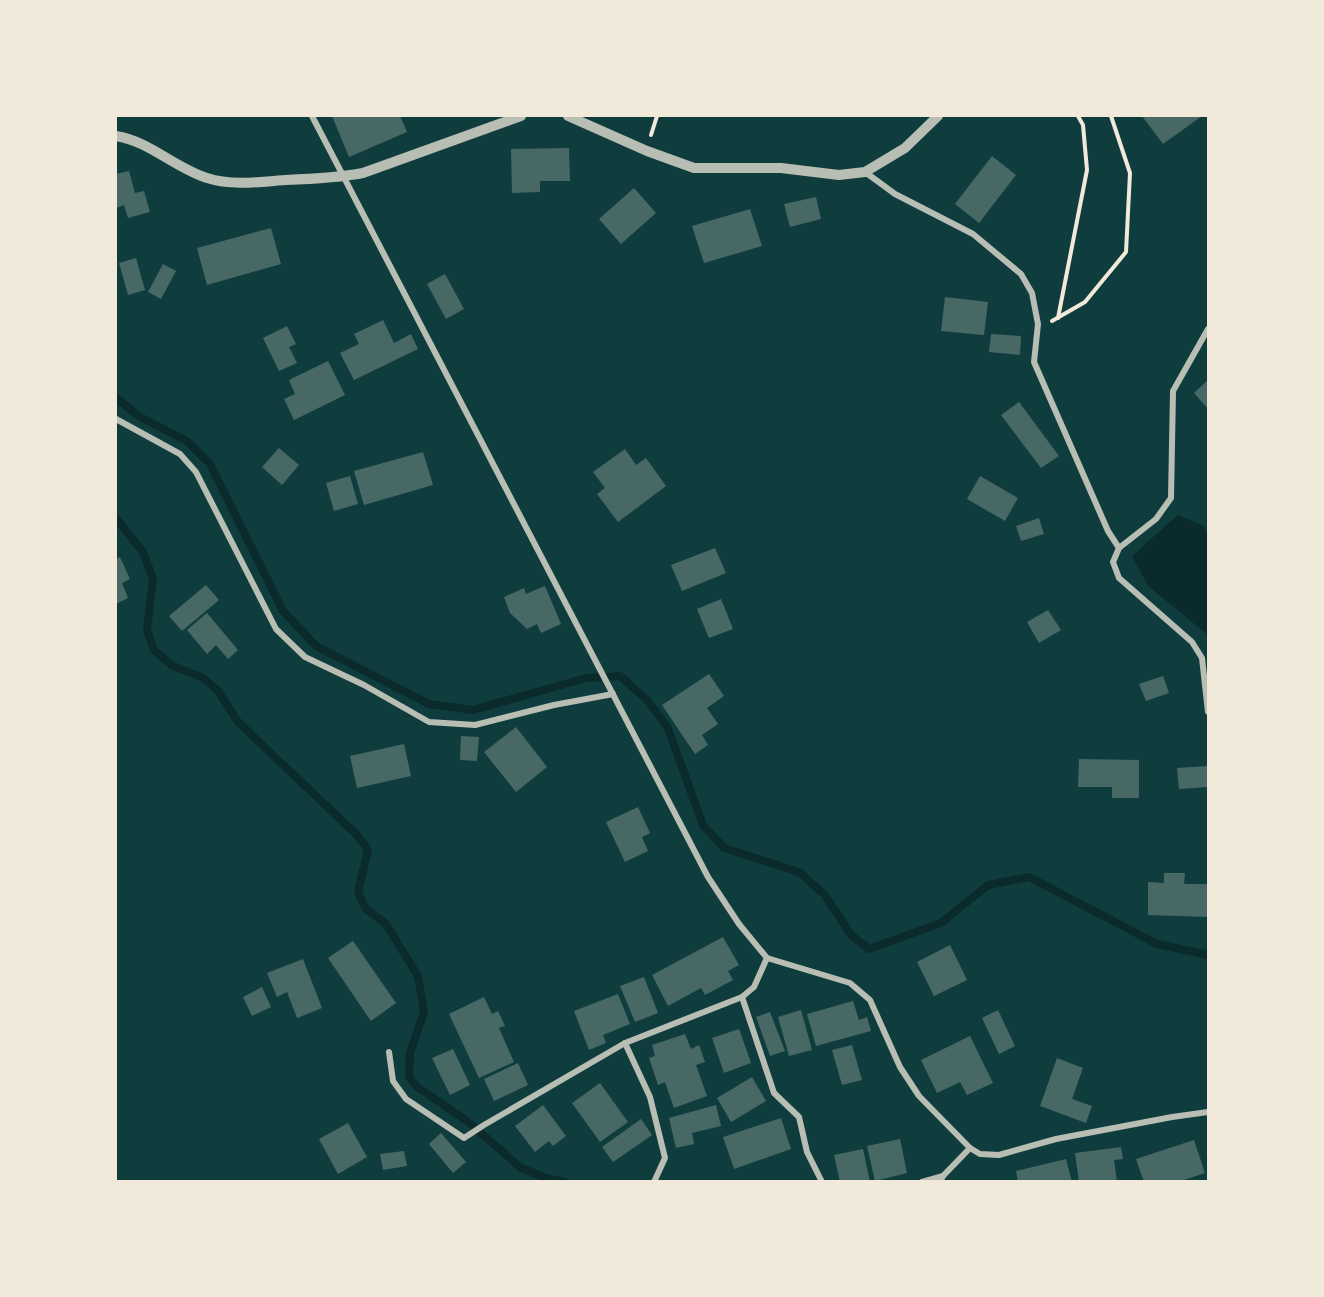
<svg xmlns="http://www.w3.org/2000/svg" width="1324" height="1297" viewBox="0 0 1324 1297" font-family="Bitter,serif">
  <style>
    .water { fill: #0a2a2b }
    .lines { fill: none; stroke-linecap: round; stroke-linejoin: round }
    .stream { stroke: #0a2a2b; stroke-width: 8 }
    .building { fill: #486865 }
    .path { stroke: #f1e9da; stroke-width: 4 }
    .minor { stroke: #b8beb3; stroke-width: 6 }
    .tertiary { stroke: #b8beb3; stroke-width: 10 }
  </style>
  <rect width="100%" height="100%" fill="#0f3d3e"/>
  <polygon class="water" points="1178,515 1202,525 1208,534 1208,635 1148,586 1132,556"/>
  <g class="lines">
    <g class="stream">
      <polyline points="116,398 140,417 187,441 210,464 283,611 316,646 429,704 473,710 586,678 620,676 646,699 667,726 703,825 724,848 799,872 825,895 851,935 869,949 941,923 988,885 1029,877 1157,944 1208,955"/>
      <polyline points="116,518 143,552 153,579 147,630 154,650 171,665 203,678 218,691 238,722 358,836 368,850 358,892 366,909 386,924 418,976 424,1012 410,1053 409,1076 416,1086 467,1121 521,1168 546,1178 565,1182"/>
    </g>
  </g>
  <g class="building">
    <polygon points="332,116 400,116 407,132 349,157"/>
    <polygon points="1142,116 1202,116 1163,144"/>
    <polygon points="569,148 570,181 540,181 540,192 512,193 511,149"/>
    <polygon points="992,156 1016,175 979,223 955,204"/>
    <polygon points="129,171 135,193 144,191 150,212 128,218 124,205 116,208 116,174"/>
    <polygon points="634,188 656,213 621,244 599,219"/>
    <polygon points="816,197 821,219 790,227 784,204"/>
    <polygon points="750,209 762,246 704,263 692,226"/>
    <polygon points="271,228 281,264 207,285 197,248"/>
    <polygon points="136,258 145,290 128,295 119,263"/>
    <polygon points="163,264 176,271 161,299 148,292"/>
    <polygon points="445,274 464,309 446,319 427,284"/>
    <polygon points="945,297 988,302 984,335 941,331"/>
    <polygon points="383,320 394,343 411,334 418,349 354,380 340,353 359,344 354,334"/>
    <polygon points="287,326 296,344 289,347 297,363 279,371 263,338"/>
    <polygon points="991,334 1021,336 1020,355 989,352"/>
    <polygon points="328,361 345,395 294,420 284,399 295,394 289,380"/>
    <polygon points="1208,380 1208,409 1194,393"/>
    <polygon points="1019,402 1059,456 1041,468 1001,415"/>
    <polygon points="279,448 299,465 282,485 262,467"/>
    <polygon points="625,449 636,465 646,458 666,486 618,522 597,494 605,488 593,472"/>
    <polygon points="423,452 433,485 364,505 354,471"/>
    <polygon points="350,476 358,504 334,511 326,483"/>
    <polygon points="980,476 1018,498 1005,521 967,499"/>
    <polygon points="1039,518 1044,534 1021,541 1016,526"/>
    <polygon points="715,548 726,573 682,591 671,565"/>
    <polygon points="120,557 130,579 122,583 128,598 116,604 116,559"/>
    <polygon points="206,585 219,600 182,631 169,616"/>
    <polygon points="545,586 561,624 541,633 537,624 527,629 510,613 504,597 524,588 526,594"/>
    <polygon points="721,599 733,629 709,638 697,609"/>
    <polygon points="1048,610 1061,630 1039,643 1027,622"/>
    <polygon points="207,613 238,650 228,659 216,645 207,654 187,630"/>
    <polygon points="709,674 724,696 707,708 718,724 702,735 708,745 695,754 662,705"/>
    <polygon points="1163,676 1169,693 1146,701 1139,684"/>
    <polygon points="516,727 547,767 516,792 484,752"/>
    <polygon points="461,736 479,737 477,761 460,760"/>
    <polygon points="404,744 411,776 357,788 350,756"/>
    <polygon points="1079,759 1139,760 1139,798 1112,798 1112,787 1078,787"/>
    <polygon points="1208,766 1208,787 1179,789 1177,768"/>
    <polygon points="638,807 650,833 642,837 648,851 625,862 606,822"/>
    <polygon points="1164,873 1185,873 1184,884 1208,884 1208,917 1148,915 1148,882 1164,883"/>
    <polygon points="723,937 739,965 728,971 733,980 705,995 701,988 668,1006 652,975"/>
    <polygon points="353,941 396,1003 371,1021 328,958"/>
    <polygon points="950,945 967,980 934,996 917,962"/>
    <polygon points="303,959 322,1008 297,1018 287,992 277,997 267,973"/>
    <polygon points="644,977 658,1013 635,1022 620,986"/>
    <polygon points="262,987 271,1007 252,1016 243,997"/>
    <polygon points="618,994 630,1024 603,1035 606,1043 589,1050 574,1011"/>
    <polygon points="484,997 492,1014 498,1011 505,1026 499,1028 514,1062 479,1078 449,1014"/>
    <polygon points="853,1001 859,1020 867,1017 871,1031 816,1046 807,1014"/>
    <polygon points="801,1010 812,1050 789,1056 778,1017"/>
    <polygon points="998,1010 1015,1046 999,1054 982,1018"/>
    <polygon points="770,1012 785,1051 770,1056 756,1017"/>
    <polygon points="739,1029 751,1063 724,1073 712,1038"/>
    <polygon points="685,1034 691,1049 699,1045 705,1062 696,1065 707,1096 674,1108 665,1082 658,1085 649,1058 655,1056 652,1045"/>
    <polygon points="970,1036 993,1083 967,1095 960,1082 937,1093 921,1060"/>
    <polygon points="852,1045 862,1080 842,1085 832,1050"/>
    <polygon points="453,1049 470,1085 450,1095 432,1058"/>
    <polygon points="1057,1058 1083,1068 1072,1099 1092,1106 1086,1123 1040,1106"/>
    <polygon points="518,1063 528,1085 494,1101 484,1079"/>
    <polygon points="752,1077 766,1101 731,1122 717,1098"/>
    <polygon points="600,1083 628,1122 600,1142 572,1103"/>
    <polygon points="543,1105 566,1136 553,1146 549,1141 535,1152 515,1126"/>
    <polygon points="716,1105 721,1126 692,1133 694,1144 676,1148 669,1118"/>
    <polygon points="781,1118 791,1149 734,1169 723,1137"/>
    <polygon points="641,1119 652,1135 613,1162 602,1147"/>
    <polygon points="348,1123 367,1157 338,1174 319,1139"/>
    <polygon points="441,1133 466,1162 453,1173 429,1144"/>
    <polygon points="900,1139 907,1173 875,1181 867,1146"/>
    <polygon points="1194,1140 1205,1173 1178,1182 1144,1182 1136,1159"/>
    <polygon points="1121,1147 1123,1159 1114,1160 1117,1182 1079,1182 1075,1153"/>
    <polygon points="863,1149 870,1182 840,1182 834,1155"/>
    <polygon points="404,1151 407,1166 383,1170 380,1154"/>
    <polygon points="1066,1159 1072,1182 1018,1182 1016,1171"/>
  </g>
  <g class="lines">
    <g class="path">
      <polyline points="651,135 657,116"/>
      <polyline points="1058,318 1087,170 1083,125 1078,116"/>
      <polyline points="1052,321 1085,302 1126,252 1130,173 1111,116"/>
    </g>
    <g class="minor">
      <polyline points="312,116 708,877 739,924 767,958 850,983 870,1000 900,1067 919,1096 970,1148 980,1154 999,1155 1056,1139 1172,1117 1208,1112"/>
      <polyline points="865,172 895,194 973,234 1021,274 1032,293 1038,324 1034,362 1108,531 1119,548"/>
      <polyline points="1208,329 1173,391 1171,498 1156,519 1119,548 1113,562 1119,578 1192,642 1202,658 1208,712"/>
      <polyline points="116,419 180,454 196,472 276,629 305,657 364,685 429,722 475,725 554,705 613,694"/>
      <polyline points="742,997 774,1093 799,1117 807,1152 822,1182"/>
      <polyline points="625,1043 650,1097 665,1158 654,1182"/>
      <polyline points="389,1052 393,1081 406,1099 464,1138 484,1125 625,1043 742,997 754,987 767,958"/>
      <polyline points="922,1182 943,1176"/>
      <polyline points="940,1182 943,1176 970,1148"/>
    </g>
    <g class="tertiary">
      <polyline points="568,116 647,151 694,168 781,168 839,175 865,172 905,148 938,116"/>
      <path d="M116,136C149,141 175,168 207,178C232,186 259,182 285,180C311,179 337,178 363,173L521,116"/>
    </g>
  </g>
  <rect width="1324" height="1297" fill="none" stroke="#f1e9da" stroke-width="234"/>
</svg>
